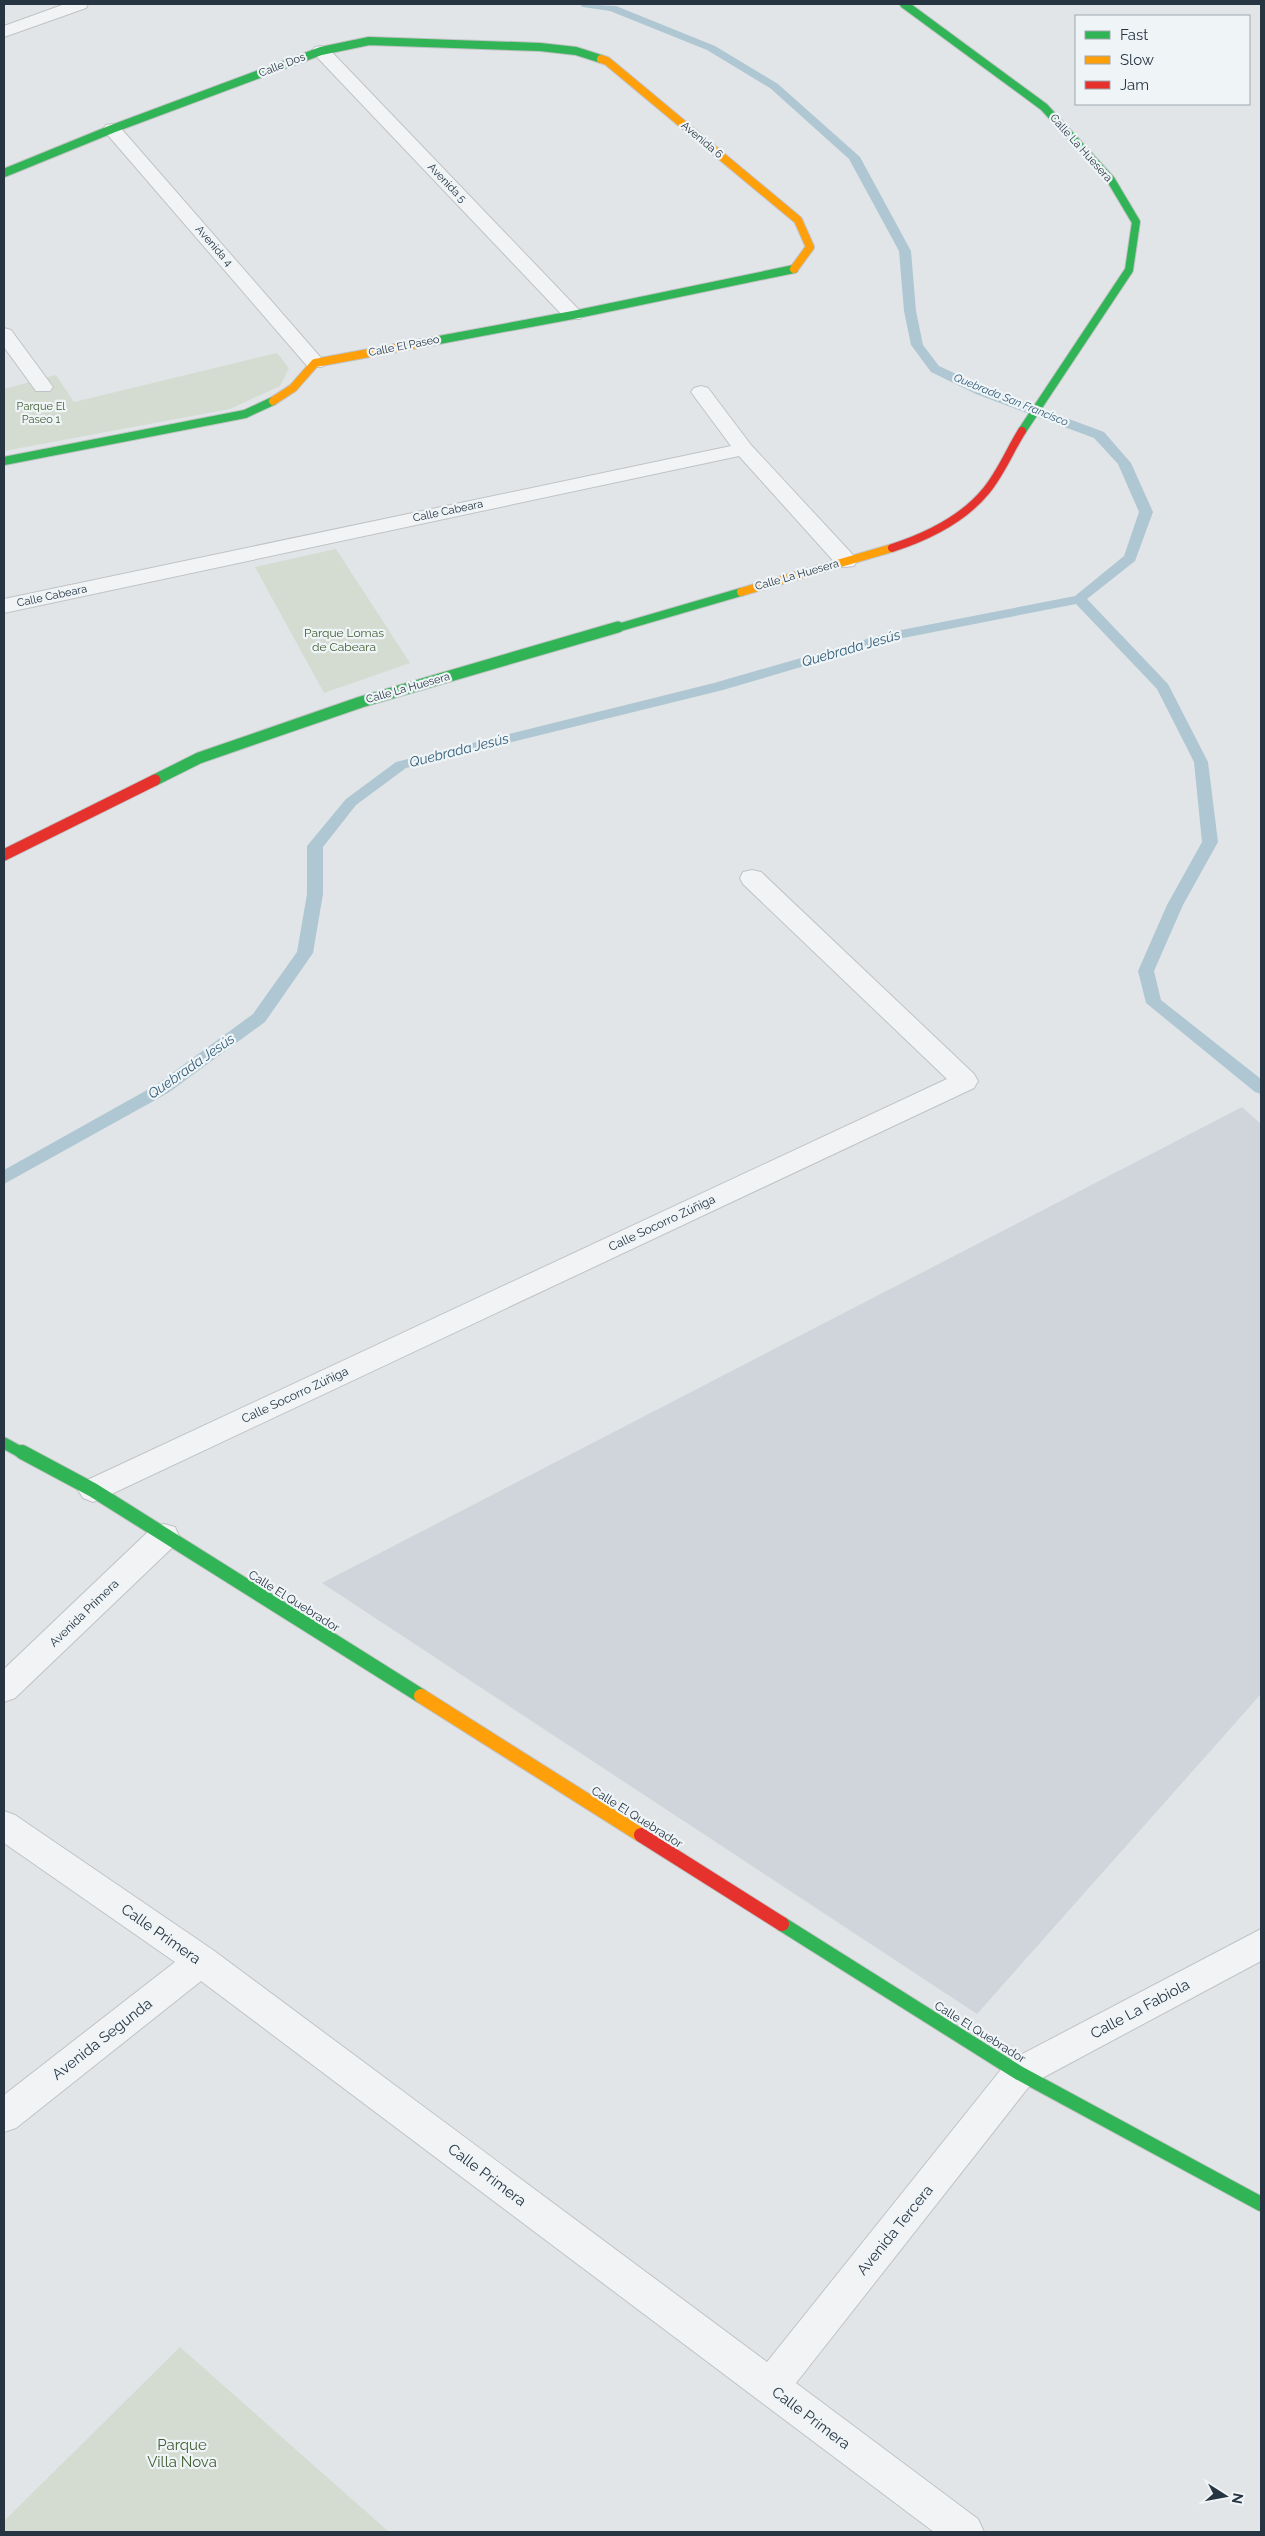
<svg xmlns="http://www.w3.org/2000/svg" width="1265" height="2536" viewBox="0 0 1265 2536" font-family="Raleway,sans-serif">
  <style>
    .built { fill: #cfd5db }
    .green { fill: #d4dcd2 }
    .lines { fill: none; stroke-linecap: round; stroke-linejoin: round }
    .stream { fill: #afc7d3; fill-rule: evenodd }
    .street-casing { stroke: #c0c3c5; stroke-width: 2 }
    .fast-far2-casing { stroke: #c0c3c5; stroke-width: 10 }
    .fast-far1-casing { stroke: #c0c3c5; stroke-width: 13 }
    .fast-casing { stroke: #c0c3c5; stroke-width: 16 }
    .slow-far1-casing { stroke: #c0c3c5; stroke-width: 10 }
    .slow-casing { stroke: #c0c3c5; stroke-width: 16 }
    .jam-far2-casing { stroke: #c0c3c5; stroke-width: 10 }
    .jam-far1-casing { stroke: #c0c3c5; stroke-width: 13 }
    .jam-casing { stroke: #c0c3c5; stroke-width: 16 }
    .street { fill: #f1f3f4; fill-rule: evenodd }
    .fast-far2 { stroke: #30b455; stroke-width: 8 }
    .fast-far1 { stroke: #30b455; stroke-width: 11 }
    .fast { stroke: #30b455; stroke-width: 14 }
    .slow-far1 { stroke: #ff9f0a; stroke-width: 8 }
    .slow { stroke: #ff9f0a; stroke-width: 14 }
    .jam-far2 { stroke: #e5322d; stroke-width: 8 }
    .jam-far1 { stroke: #e5322d; stroke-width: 11 }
    .jam { stroke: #e5322d; stroke-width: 14 }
    .labels { text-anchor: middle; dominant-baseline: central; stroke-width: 4.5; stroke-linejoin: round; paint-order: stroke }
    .far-street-label { font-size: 11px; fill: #273542; stroke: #eff4f7 }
    .far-water-label { font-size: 11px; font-style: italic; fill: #305c77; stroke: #eff4f7 }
    .far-park-label { font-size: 11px; fill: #435e34; stroke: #eff4f7 }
    .park-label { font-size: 12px; fill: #435e34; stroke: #eff4f7 }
    .street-label { font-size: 12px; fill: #273542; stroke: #eff4f7 }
    .water-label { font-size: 14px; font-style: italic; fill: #305c77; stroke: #eff4f7 }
    .near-street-label { font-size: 15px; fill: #273542; stroke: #eff4f7 }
    .near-park-label { font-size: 15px; fill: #435e34; stroke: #eff4f7 }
  </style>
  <rect width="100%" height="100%" fill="#e2e5e7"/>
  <polygon class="built" points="1242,1107 1261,1124 1261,1694 977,2014 322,1583"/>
  <g class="green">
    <polygon points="277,353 289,368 280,386 230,409 4,451 4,389 56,375 74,402"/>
    <polygon points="336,549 410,663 324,693 255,567"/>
    <polygon points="180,2347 389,2532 4,2532 4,2521"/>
  </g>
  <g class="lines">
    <polygon class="stream" points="578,4 616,6 715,46 778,84 860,157 911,251 916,311 923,345 939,366 986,388 1104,432 1131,463 1153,512 1135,561 1087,599 1168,684 1208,762 1218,842 1183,905 1154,971 1161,1000 1261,1079 1261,1094 1255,1092 1146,1003 1138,971 1167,905 1202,842 1194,762 1157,689 1076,604 893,640 723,690 406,768 356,805 323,847 323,894 313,953 265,1022 168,1093 4,1184 4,1170 156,1085 253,1014 297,952 307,894 307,846 346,799 396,762 714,683 891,632 1075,596 1124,556 1139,512 1118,464 1094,438 976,394 931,372 911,345 904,311 899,251 849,159 770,88 707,50 610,11 583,7"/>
    <defs>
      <g id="street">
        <polygon points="65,4 88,4 86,8 4,37 4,26"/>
        <polygon points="321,46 327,47 580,311 583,315 580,319 566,319 315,55 312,51 315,47"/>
        <polygon points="112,124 118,125 322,359 325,363 322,367 308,367 106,133 103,129 106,125"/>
        <polygon points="4,328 11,330 50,383 53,387 50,391 36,391 4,347"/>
        <polygon points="701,386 708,388 751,445 854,556 857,561 854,566 846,567 838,566 739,456 4,613 4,599 731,446 691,392 694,388"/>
        <polygon points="752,870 761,872 974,1074 978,1081 974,1088 103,1498 93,1502 83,1498 78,1490 83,1482 947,1079 743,884 740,878 743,872"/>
        <polygon points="164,1524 175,1527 179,1536 175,1545 15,1698 4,1702 4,1669 153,1527"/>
        <polygon points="4,1811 15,1815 213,1950 767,2362 1007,2062 1261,1929 1261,1961 1031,2084 796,2383 978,2519 984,2532 934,2532 201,1981 16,2128 4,2132 4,2095 175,1962 4,1843"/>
      </g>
      <g id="fast-far2">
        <polyline points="904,4 1044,107 1111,180 1136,222 1129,270 1022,431"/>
        <polyline points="4,173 112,129 321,51 369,41 540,47 576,51 601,59"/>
        <polyline points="423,343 573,315 794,269"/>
        <polyline points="4,461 245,414 273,401"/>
        <polyline points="614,629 741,592"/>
      </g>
      <g id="fast-far1">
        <polyline points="155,780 199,758 361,702 618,627"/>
        <polyline points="4,1443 24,1454"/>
      </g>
      <g id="fast">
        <polyline points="22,1452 93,1490 421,1696"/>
        <polyline points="782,1924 1019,2073 1261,2204"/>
      </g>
      <g id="slow-far1">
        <polyline points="601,59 607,61 798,220 810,247 794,269"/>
        <polyline points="273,401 293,388 315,363 423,343"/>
        <polyline points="741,592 892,548"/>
      </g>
      <polyline id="slow" points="421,1696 641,1835"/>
      <path id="jam-far2" d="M892,548C926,537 963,519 986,491C1001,473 1010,450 1022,431"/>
      <polyline id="jam-far1" points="4,855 155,780"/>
      <polyline id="jam" points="641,1835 782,1924"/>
    </defs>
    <use href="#street" class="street-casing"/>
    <use href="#fast-far2" class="fast-far2-casing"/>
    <use href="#fast-far1" class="fast-far1-casing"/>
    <use href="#fast" class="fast-casing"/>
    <use href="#slow-far1" class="slow-far1-casing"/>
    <use href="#slow" class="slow-casing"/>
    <use href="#jam-far2" class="jam-far2-casing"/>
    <use href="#jam-far1" class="jam-far1-casing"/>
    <use href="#jam" class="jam-casing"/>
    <use href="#street" class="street"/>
    <use href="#fast-far2" class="fast-far2"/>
    <use href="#fast-far1" class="fast-far1"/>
    <use href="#fast" class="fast"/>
    <use href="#slow-far1" class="slow-far1"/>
    <use href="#slow" class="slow"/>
    <use href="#jam-far2" class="jam-far2"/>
    <use href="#jam-far1" class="jam-far1"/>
    <use href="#jam" class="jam"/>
  </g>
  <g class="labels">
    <g class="far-street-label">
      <text transform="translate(282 65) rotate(-21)">Calle Dos</text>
      <text transform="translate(702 140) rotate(40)">Avenida 6</text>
      <text transform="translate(1081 148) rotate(48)">Calle La Huesera</text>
      <text transform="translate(447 183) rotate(46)">Avenida 5</text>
      <text transform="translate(214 246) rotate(49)">Avenida 4</text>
      <text transform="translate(404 346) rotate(-11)">Calle El Paseo</text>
      <text transform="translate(448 511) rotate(-12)">Calle Cabeara</text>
      <text transform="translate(797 575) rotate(-16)">Calle La Huesera</text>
      <text transform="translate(52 596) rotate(-12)">Calle Cabeara</text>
      <text transform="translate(408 688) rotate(-16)">Calle La Huesera</text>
    </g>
    <g class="far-water-label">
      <text transform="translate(1011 400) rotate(22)">Quebrada San Francisco</text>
    </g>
    <g class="far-park-label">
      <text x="41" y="406">Parque El<tspan x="41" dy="13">Paseo 1</tspan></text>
    </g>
    <g class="park-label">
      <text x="344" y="633">Parque Lomas<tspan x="344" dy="14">de Cabeara</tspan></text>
    </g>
    <g class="street-label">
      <text transform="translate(662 1223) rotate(-25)">Calle Socorro Zúñiga</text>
      <text transform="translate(295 1395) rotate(-25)">Calle Socorro Zúñiga</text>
      <text transform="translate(294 1601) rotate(32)">Calle El Quebrador</text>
      <text transform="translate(84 1613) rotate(-44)">Avenida Primera</text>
      <text transform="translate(637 1817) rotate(32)">Calle El Quebrador</text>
      <text transform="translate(980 2032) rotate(32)">Calle El Quebrador</text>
    </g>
    <g class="water-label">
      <text transform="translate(851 648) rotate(-16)">Quebrada Jesús</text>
      <text transform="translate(459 750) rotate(-14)">Quebrada Jesús</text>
      <text transform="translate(191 1066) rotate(-35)">Quebrada Jesús</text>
    </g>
    <g class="near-street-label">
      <text transform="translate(161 1934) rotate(35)">Calle Primera</text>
      <text transform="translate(1140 2009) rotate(-28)">Calle La Fabiola</text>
      <text transform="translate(102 2039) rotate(-38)">Avenida Segunda</text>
      <text transform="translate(487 2175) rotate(37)">Calle Primera</text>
      <text transform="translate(895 2230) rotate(-51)">Avenida Tercera</text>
      <text transform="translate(811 2418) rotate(37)">Calle Primera</text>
    </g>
    <g class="near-park-label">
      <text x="182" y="2445">Parque<tspan x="182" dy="17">Villa Nova</tspan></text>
    </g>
  </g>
  <rect width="1265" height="2536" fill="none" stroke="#273542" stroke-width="10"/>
  <rect x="1075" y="15" width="175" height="90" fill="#eff4f7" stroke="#9fa8af"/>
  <rect x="1085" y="31" width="25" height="8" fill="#30b455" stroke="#9fa8af"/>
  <text x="1120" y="40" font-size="15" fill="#273542">Fast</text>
  <rect x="1085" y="56" width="25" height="8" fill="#ff9f0a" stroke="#9fa8af"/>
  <text x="1120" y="65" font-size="15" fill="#273542">Slow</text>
  <rect x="1085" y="81" width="25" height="8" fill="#e5322d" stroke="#9fa8af"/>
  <text x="1120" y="90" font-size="15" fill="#273542">Jam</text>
  <g transform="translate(1225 2496) rotate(101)" stroke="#eff4f7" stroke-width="4" paint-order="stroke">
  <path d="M0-4L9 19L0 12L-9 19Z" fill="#273542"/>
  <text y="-8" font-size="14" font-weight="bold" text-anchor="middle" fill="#273542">N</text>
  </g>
</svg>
